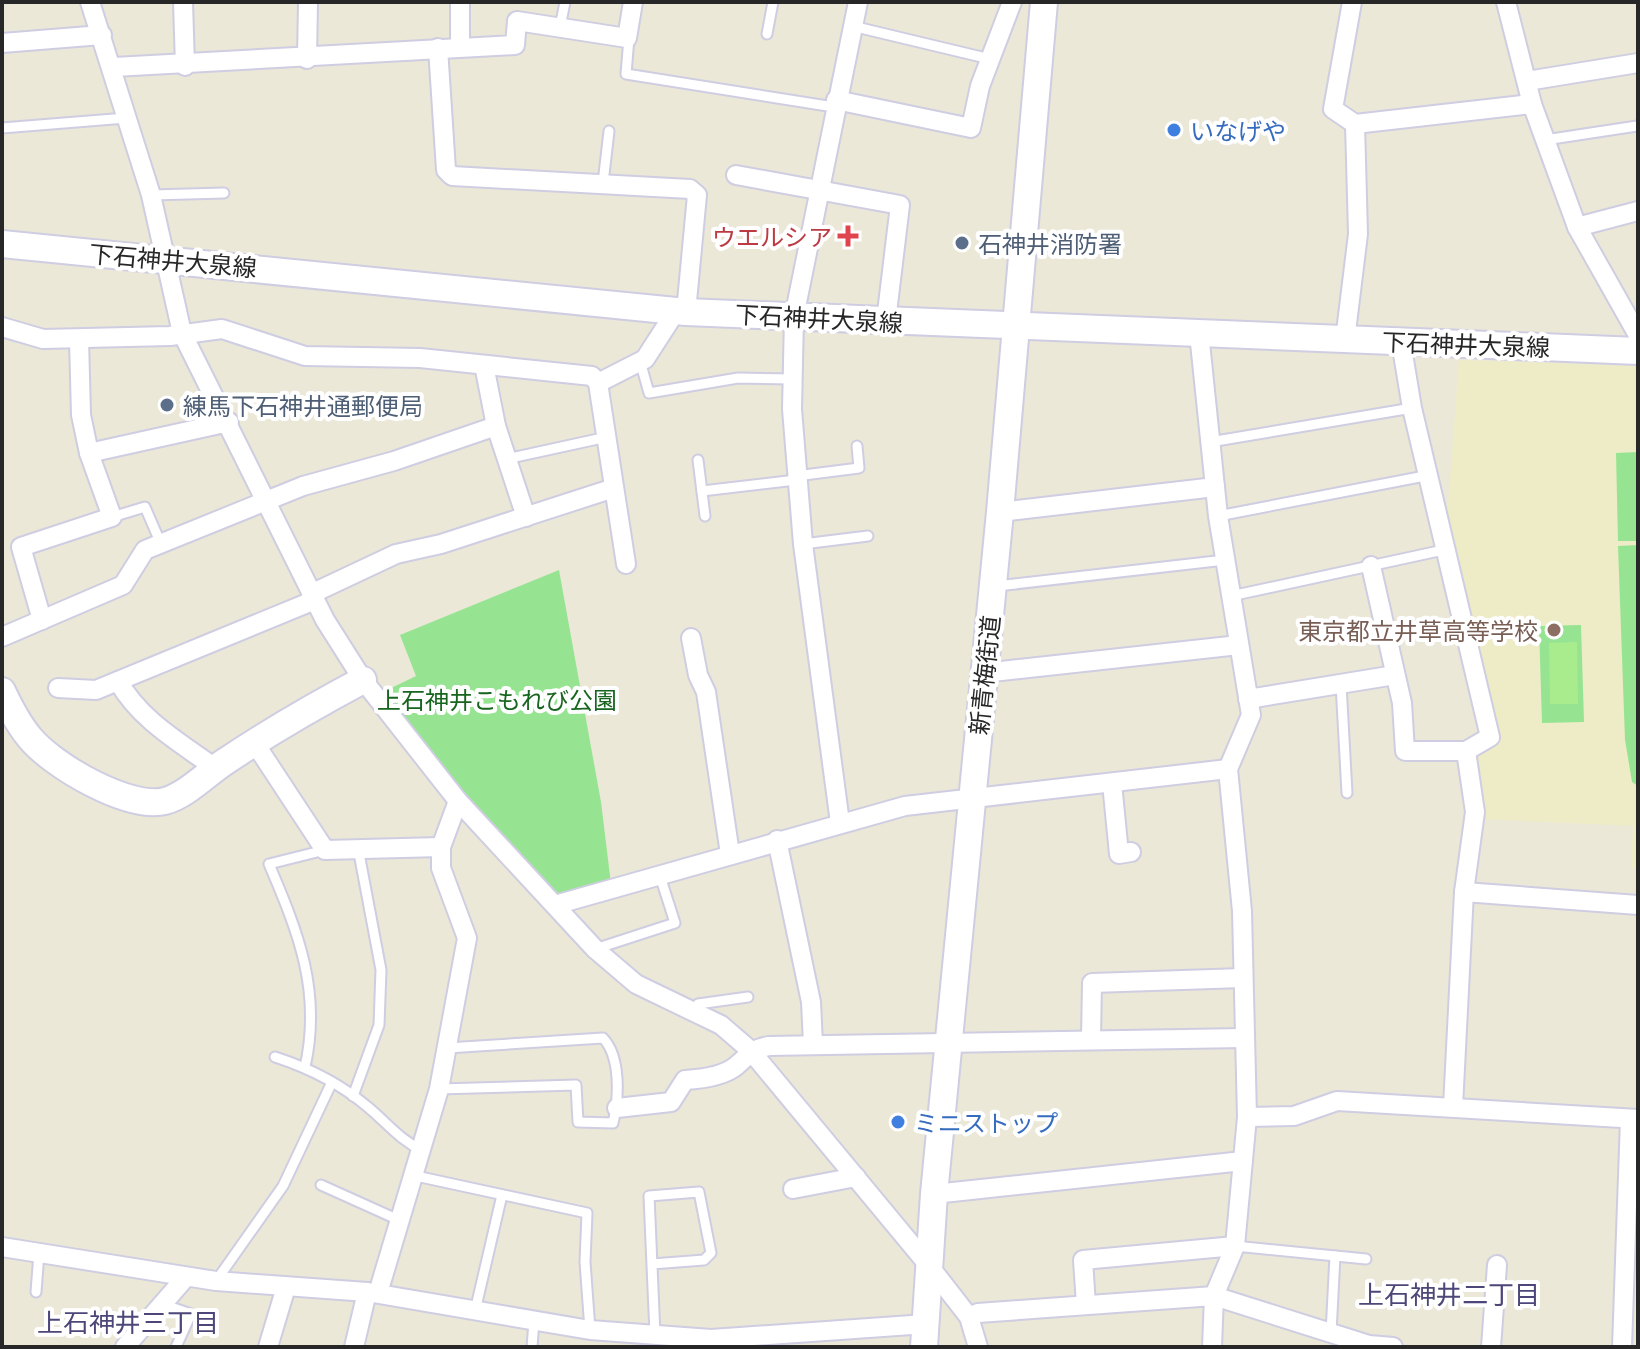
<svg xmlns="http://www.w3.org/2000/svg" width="1640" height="1349" viewBox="0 0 1640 1349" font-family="Commissioner,'Noto Sans JP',sans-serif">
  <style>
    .education { fill: #edecc6 }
    .green { fill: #96e492 }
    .pitch { fill: #a8ec8d }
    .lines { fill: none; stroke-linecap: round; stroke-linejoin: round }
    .lane-casing { stroke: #cfcde1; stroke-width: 13 }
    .street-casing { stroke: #cfcde1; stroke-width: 22 }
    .secondary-casing { stroke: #cfcde1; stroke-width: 30 }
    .lane { stroke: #fff; stroke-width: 9 }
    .street { stroke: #fff; stroke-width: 18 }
    .secondary { stroke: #fff; stroke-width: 26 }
    .shop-dot { fill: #3f7fe0; stroke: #fff; stroke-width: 3 }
    .health-dot { fill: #e0444e; stroke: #fff; stroke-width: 3 }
    .service-dot { fill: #5c6f8a; stroke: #fff; stroke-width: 3 }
    .education-dot { fill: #8d6e63; stroke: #fff; stroke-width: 3 }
    .labels { text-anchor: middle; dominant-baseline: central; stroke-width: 8; stroke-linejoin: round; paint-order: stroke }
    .shop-label { font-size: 24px; fill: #366cbe; stroke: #fff; text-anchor: start }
    .health-label { font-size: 24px; fill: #be3a42; stroke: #fff; text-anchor: end }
    .service-label { font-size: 24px; fill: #4e5e75; stroke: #fff; text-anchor: start }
    .street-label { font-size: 24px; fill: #272727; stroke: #fff }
    .education-label { font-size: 24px; fill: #785e54; stroke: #fff; text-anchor: end }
    .park-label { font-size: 24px; fill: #17651e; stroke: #fff }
    .neighbourhood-label { font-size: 26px; fill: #4d4779; stroke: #fff }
  </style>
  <rect width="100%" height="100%" fill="#ebe8d8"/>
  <polygon class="education" points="1459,360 1638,366 1638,867 1631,869 1633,826 1481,819 1472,752 1493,741 1447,519"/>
  <g class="green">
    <polygon points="1638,452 1638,541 1618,541 1616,453"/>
    <polygon points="1638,545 1638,786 1632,782 1625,740 1618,546"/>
    <polygon points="559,570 601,802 611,884 556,896 466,799 385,691 416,676 400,635"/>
    <polygon points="1581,625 1584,722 1542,723 1539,626"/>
  </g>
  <polygon class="pitch" points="1577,642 1578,704 1550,704 1549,643"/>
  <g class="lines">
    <defs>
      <g id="lane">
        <polyline points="852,26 990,59"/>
        <polyline points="560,27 565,2"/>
        <polyline points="767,34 773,2"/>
        <polyline points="629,38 626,74 834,107"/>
        <polyline points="2,128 126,118"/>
        <polyline points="1545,140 1637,126"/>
        <polyline points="603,183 609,131"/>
        <polyline points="151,195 224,193"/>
        <polyline points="640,361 649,393 738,378 792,379"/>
        <polyline points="1210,442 1412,408"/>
        <polyline points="506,459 607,437"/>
        <polyline points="698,460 705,516"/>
        <polyline points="796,476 859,468 857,446"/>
        <polyline points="702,491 796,480"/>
        <polyline points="1218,516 1430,475"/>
        <polyline points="112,517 145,507 161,544"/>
        <polyline points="803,544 868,536"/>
        <polyline points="997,586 1225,560"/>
        <polyline points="1231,596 1448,549"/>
        <polyline points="1341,684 1347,793"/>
        <polyline points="595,949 675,923 660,876"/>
        <polyline points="692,1011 698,1004 748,997"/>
        <path d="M275,1057C309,1068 341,1084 369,1108C387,1123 400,1140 423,1151"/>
        <path d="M305,1067C322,991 298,932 269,864L325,850"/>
        <path d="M439,1089L576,1085L578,1122L613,1123C619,1098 621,1057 603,1038L447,1048"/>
        <polyline points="353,1096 379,1025 381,970 358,848"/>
        <polyline points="416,1176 587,1213 585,1262 590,1330"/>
        <polyline points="321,1185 401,1221"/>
        <polyline points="1235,1246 1366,1259"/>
        <polyline points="652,1264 704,1260 711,1253 699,1192 649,1196 655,1335"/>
        <polyline points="216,1281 283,1186 332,1082"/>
        <polyline points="36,1292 39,1253"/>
        <polyline points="162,1304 191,1314 176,1347"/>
        <polyline points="475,1311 502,1195"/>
        <polyline points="1331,1333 1335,1256"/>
        <polyline points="532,1347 534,1321"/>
      </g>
      <g id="street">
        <polyline points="90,2 151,195 182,333 325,620 363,680 458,801 595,949 636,984 721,1025 750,1050 930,1267 969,1317 978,1347"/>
        <polyline points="183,2 185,66"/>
        <polyline points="1352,2 1333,109 1355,124 1532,104"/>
        <polyline points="1506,2 1532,104 1577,227 1638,335"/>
        <polyline points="2,43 102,35"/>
        <polyline points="460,46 460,2"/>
        <polyline points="438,48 446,170 452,176 690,189 697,195 686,312"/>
        <polyline points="307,59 308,2"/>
        <polyline points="114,67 515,45 517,21 627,38 633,2"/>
        <polyline points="1527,81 1638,63"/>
        <polyline points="836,100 971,128 980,86 1012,2"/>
        <polyline points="736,175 900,205 886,321"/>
        <polyline points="1577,227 1638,211"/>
        <polyline points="2,327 43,339 170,336 222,329 305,356 420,358 592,376 598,383 626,564"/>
        <polyline points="1199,333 1218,516 1251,715 1228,769 1242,911 1247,1117 1235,1246 1214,1296 1212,1347"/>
        <polyline points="1345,340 1358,234 1355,124"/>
        <polyline points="1401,342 1412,408 1490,737 1466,751 1475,812 1464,892 1453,1107"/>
        <polyline points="484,365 496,426 526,517"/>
        <polyline points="598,383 645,359 676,311"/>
        <polyline points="89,453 229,422"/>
        <polyline points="1000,512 1215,487"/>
        <polyline points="1371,566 1402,703 1405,751 1466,751"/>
        <polyline points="311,594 396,554 441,544 614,488"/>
        <polyline points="42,620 21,547 112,517 89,453 81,415 79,339"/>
        <polyline points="2,637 123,585 145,550 303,486 394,461 496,426"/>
        <polyline points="691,638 698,675 706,692 730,854"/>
        <polyline points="983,673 1239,645"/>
        <path d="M118,681C140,720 179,742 215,768"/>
        <polyline points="58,688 96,690 315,600"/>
        <polyline points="1248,699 1395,675"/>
        <polyline points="254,742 325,850 441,847"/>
        <polyline points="1112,783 1119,854 1131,852"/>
        <polyline points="840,823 803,544 792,409 794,317 858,2"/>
        <polyline points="777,840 811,1002 813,1044"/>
        <polyline points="1464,892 1638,905"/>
        <polyline points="555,905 905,806 1228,769"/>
        <polyline points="1091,1038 1092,983 1243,978"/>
        <path d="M617,1108L671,1102L685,1080C701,1079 724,1076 736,1066C749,1055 751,1049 769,1046L1244,1038"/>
        <polyline points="1247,1117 1294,1116 1337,1101 1638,1119"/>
        <polyline points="793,1189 856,1177"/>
        <polyline points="934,1194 1243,1161"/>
        <polyline points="2,1247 216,1281 367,1292 590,1330 711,1339 926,1324"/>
        <polyline points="378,1293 439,1089 467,938 441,868 441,847 458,801"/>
        <polyline points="1086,1305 1083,1260 1235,1246"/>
        <polyline points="969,1317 978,1313 1214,1296 1369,1345 1393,1347"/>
        <polyline points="125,1347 186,1277"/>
        <polyline points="268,1347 286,1287"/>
        <polyline points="354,1347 367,1292"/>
        <polyline points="1491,1347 1497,1265"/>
        <polyline points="1622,1347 1630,1119"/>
      </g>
      <g id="secondary">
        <polyline points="2,244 686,312 1638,351"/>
        <path d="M2,691C10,708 18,724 30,738C53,766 129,810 165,801C187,795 207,773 226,761C271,731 316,705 363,680"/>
        <polyline points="924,1347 934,1194 1000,512 1044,2"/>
      </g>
    </defs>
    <use href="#lane" class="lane-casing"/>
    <use href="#street" class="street-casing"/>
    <use href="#secondary" class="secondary-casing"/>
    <use href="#lane" class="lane"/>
    <use href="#street" class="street"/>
    <use href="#secondary" class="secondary"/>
  </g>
  <g class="shop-dot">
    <circle cx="1174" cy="130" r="8"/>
    <circle cx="898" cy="1122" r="8"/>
  </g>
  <path class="health-dot" d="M844 224h8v8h8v8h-8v8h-8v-8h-8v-8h8z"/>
  <g class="service-dot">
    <circle cx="962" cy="243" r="8"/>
    <circle cx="167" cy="405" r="8"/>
  </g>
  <circle class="education-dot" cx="1554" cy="630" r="8"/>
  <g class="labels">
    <g class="shop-label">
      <text x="1190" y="130">いなげや</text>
      <text x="914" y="1122">ミニストップ</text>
    </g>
    <g class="health-label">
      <text x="832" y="236">ウエルシア</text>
    </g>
    <g class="service-label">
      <text x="978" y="243">石神井消防署</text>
      <text x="183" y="405">練馬下石神井通郵便局</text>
    </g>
    <g class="street-label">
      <text transform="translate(173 260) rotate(5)">下石神井大泉線</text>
      <text transform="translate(819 318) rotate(3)">下石神井大泉線</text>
      <text transform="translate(1466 344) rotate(2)">下石神井大泉線</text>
      <text transform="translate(984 675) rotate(-84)">新青梅街道</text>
    </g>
    <g class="education-label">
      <text x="1538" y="630">東京都立井草高等学校</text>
    </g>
    <g class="park-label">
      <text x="497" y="699">上石神井こもれび公園</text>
    </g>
    <g class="neighbourhood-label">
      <text x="1449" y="1293">上石神井二丁目</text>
      <text x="128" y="1321">上石神井三丁目</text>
    </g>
  </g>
  <rect width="1640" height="1349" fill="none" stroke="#272727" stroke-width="8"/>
</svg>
